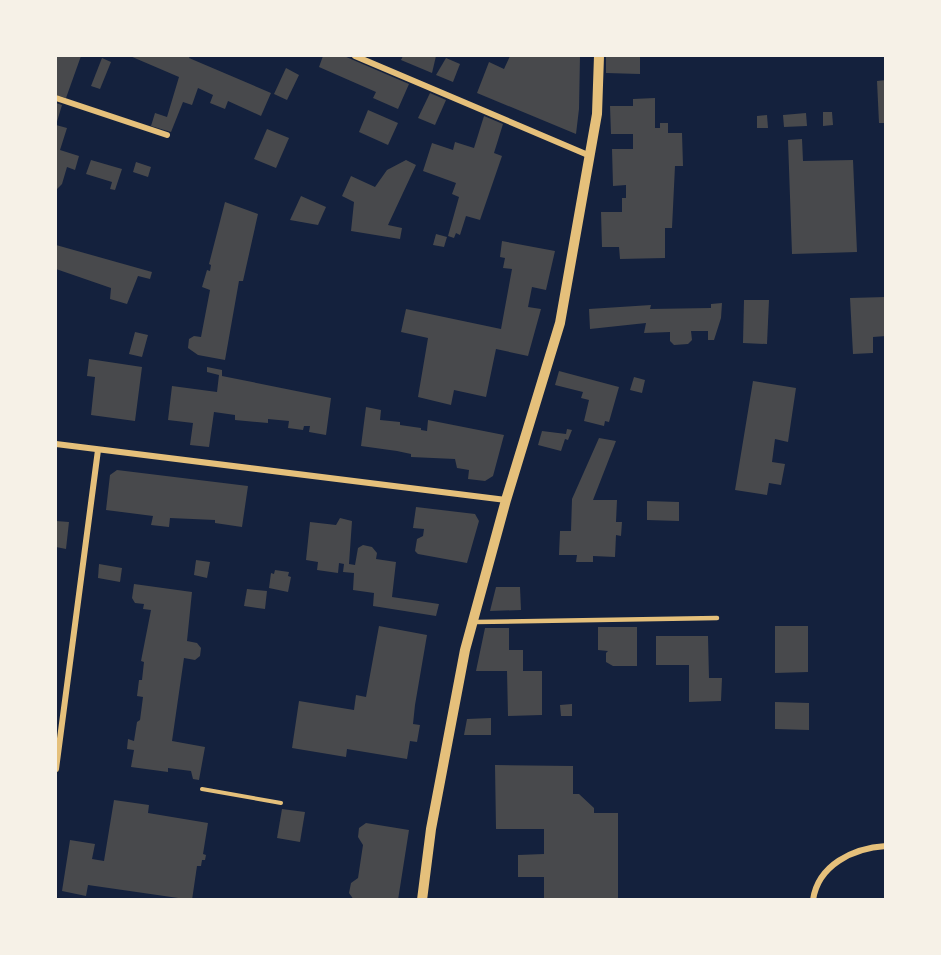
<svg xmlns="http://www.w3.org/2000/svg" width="941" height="955" viewBox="0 0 941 955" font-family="'Public Sans',sans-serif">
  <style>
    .building { fill: #48494c }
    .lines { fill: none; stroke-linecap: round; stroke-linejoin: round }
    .path { stroke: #e5c07b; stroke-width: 4 }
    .service { stroke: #e5c07b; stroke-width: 4.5 }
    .minor { stroke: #e5c07b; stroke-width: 6 }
    .tertiary { stroke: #e5c07b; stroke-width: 10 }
  </style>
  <rect width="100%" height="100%" fill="#14213d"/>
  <g class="building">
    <polygon points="56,56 81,56 66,98 56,95"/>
    <polygon points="130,56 190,56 189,58 271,93 261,116 228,101 225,109 210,103 213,95 198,88 192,105 183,102 171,132 151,126 155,113 167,117 179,77"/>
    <polygon points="323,56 344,56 409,84 398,109 373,98 376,92 319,67"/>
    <polygon points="403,56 436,56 432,73 401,60"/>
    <polygon points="510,56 580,56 579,109 576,134 477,93 489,62 504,69"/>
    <polygon points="606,56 640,56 640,74 606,73"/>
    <polygon points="102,58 111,62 100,89 91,86"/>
    <polygon points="446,58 460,64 453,82 436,75"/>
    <polygon points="286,68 299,75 287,100 274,94"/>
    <polygon points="886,80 886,123 879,123 877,81"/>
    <polygon points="430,93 446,100 435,125 418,118"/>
    <polygon points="655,98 655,128 660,128 660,123 668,123 668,133 682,133 683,166 675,166 672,228 665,228 665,258 620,259 619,247 602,247 601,212 622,212 622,198 626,198 626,185 613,186 612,149 633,149 633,134 611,134 610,106 633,106 633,99"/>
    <polygon points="56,103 62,105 56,125 67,128 60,150 79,156 75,170 67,167 62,184 56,190"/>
    <polygon points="368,110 398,123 388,145 359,132"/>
    <polygon points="823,112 832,112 833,125 823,126"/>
    <polygon points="806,113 807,126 784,127 783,115"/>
    <polygon points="767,115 768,128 757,128 757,116"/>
    <polygon points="484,116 503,124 494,153 502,156 480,220 466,216 460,235 456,233 454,238 448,236 459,197 452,194 456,183 423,171 432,143 453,150 455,142 474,148"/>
    <polygon points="267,129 289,138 276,168 254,159"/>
    <polygon points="802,139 803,161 853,160 857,252 792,254 788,140"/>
    <polygon points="91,160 122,169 115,190 110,189 112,182 86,174"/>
    <polygon points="406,160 416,165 388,225 402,228 400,239 351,231 354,202 342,196 351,176 375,187 387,170"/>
    <polygon points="136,162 151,167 148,177 133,172"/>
    <polygon points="301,196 326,207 318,225 290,220"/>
    <polygon points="225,202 258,214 243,281 239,281 225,360 198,355 188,348 189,339 194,336 201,337 210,290 202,287 207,270 210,271 211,265 209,264"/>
    <polygon points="436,234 447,237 444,247 433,245"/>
    <polygon points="502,241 555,251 546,290 532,287 528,307 541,309 528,356 496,349 486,397 454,390 451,405 418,397 428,338 401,332 406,309 501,329 512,269 503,268 505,258 500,257"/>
    <polygon points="56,245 152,272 150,279 138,276 127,304 110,299 111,288 56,269"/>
    <polygon points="886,297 886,336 873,337 873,353 853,354 850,298"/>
    <polygon points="744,300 769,300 767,344 743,343"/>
    <polygon points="722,303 721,318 714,340 708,340 708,331 691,331 692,340 688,344 674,345 670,341 670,332 644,333 646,323 590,329 589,309 651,305 650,309 711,308 711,304"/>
    <polygon points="135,332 148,335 142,357 129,354"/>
    <polygon points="89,359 142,367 135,421 91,415 95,377 87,376"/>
    <polygon points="207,367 222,370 222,376 331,398 326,435 309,432 310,426 304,426 303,430 288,428 289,421 268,419 268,423 235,420 235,415 214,412 209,447 190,445 193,423 168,420 172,386 217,392 219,375 207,372"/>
    <polygon points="559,371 619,387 609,422 605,421 604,426 584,421 589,400 581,398 583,392 555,385"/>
    <polygon points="634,377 645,380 642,393 630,390"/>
    <polygon points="753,381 796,388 788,442 775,439 772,462 785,464 781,485 769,483 767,495 735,490"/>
    <polygon points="366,407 381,410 380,420 400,422 400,425 421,428 421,430 427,431 428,420 504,435 493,476 485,481 468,479 469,470 457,468 455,459 411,457 411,454 397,451 361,446"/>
    <polygon points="567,429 572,430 568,440 565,439 561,451 538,445 542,431 566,434"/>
    <polygon points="599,438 616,441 593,500 617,500 616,522 622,522 621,536 616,535 615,557 593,556 593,562 576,562 577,555 559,555 560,531 571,531 572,499"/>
    <polygon points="117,470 248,486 242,527 215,523 215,520 170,518 169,527 151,525 153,516 106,510 110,475"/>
    <polygon points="647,501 679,502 679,521 647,520"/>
    <polygon points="416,507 475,514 479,521 467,563 418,554 415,551 417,539 423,536 424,529 413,528"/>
    <polygon points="340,518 352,521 349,564 355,565 358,548 363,545 372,547 377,553 376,559 396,562 392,597 439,604 436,616 373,606 374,593 353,590 354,573 343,572 344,564 339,563 338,573 317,570 318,562 306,560 310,522 336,525"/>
    <polygon points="56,521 69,522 66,549 56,547"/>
    <polygon points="196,560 210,562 207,578 194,575"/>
    <polygon points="99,564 122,568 120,582 98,578"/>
    <polygon points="275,570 289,572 288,576 291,577 288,592 269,588 271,573 274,574"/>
    <polygon points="134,584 192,592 187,641 197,643 201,648 200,656 195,660 184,658 172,741 205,747 199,780 193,779 191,771 168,768 168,772 131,767 134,750 127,749 128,739 134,741 137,722 140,720 143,697 137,696 139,680 142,680 144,662 141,661 151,610 143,609 144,604 135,603 132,598"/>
    <polygon points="496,587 520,587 521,610 490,611"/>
    <polygon points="247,589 267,591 265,609 244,606"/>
    <polygon points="379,626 427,635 415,705 413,724 420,725 417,742 410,741 407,759 347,749 346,757 292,748 299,701 354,710 356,695 366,697"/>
    <polygon points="775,626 808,626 808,672 775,673"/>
    <polygon points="598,627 637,627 637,666 613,666 606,662 606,653 608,651 598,650"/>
    <polygon points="485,628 509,628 509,650 523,650 523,671 542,671 542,715 508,716 507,671 476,671"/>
    <polygon points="656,636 708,636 709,678 722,678 721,701 689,702 689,665 656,665"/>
    <polygon points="775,702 809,703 809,730 775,729"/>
    <polygon points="572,704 572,716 561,716 560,705"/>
    <polygon points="491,718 491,735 464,735 467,719"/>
    <polygon points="495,765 573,766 573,794 579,794 594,808 594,813 618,813 618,900 544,900 544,877 518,877 518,855 544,854 544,829 496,829"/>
    <polygon points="114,800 149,805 148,813 208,823 203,854 206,855 205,860 202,860 201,866 197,866 192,900 88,885 86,896 62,891 70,840 95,844 92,859 104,861"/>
    <polygon points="282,809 305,812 300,842 277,838"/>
    <polygon points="366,823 409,830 398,900 354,900 349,893 351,883 358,878 363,845 358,837 359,828"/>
  </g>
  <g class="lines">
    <polyline class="path" points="202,789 281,803"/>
    <polyline class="service" points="475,622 717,618"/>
    <g class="minor">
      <polyline points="355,56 588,155"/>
      <polyline points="56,98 167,135"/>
      <polyline points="56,444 506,500"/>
      <polyline points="56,769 98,450"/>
      <path d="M813,900C818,865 853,848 886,846"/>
    </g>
    <polyline class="tertiary" points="422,900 431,829 465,650 506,500 560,323 597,114 599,56"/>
  </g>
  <rect width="941" height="955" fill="none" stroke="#f6f1e7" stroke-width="114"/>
</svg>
